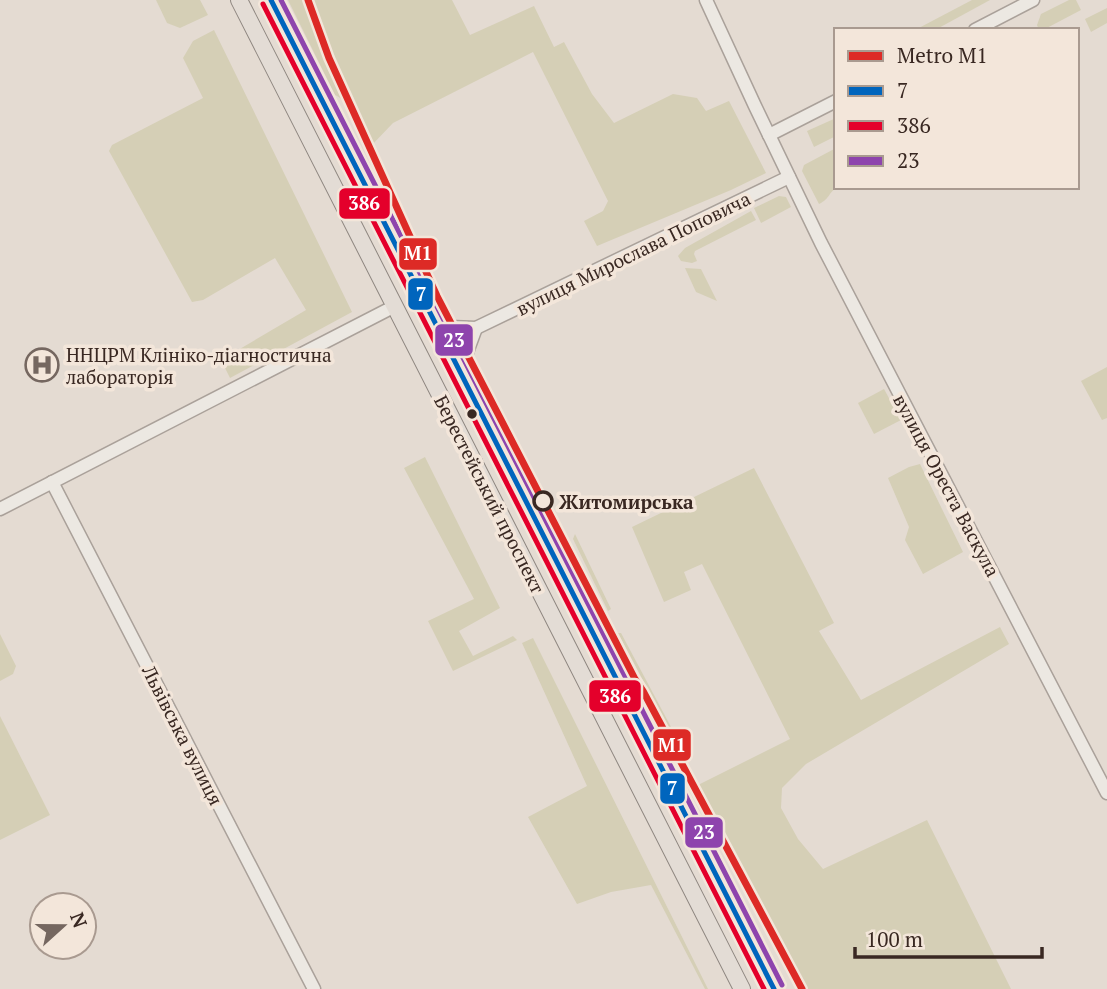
<svg xmlns="http://www.w3.org/2000/svg" width="1107" height="989" viewBox="0 0 1107 989" font-family="'PT Serif',serif">
  <style>
    .green { fill: #d5cfb6 }
    .lines { fill: none; stroke-linecap: round; stroke-linejoin: round }
    .minor-casing { stroke: #aaa19a; stroke-width: 15 }
    .major-casing { stroke: #8f8781; stroke-width: 18 }
    .minor { stroke: #ece8e2; stroke-width: 12 }
    .major { stroke: #e3dcd5; stroke-width: 16 }
    .bus-1-casing { stroke: #f3e6da; stroke-width: 10 }
    .bus-2-casing { stroke: #f3e6da; stroke-width: 10 }
    .bus-3-casing { stroke: #f3e6da; stroke-width: 10 }
    .bus-1 { stroke: #0065bd; stroke-width: 5 }
    .bus-2 { stroke: #e4002b; stroke-width: 5 }
    .bus-3 { stroke: #8e44ad; stroke-width: 5 }
    .metro-1-casing { stroke: #f3e6da; stroke-width: 12 }
    .metro-1 { stroke: #dd2a26; stroke-width: 7 }
    .bus-dot { fill: #392822; stroke: #f3e6da; stroke-width: 2.5 }
    .stop-dot { fill: #f3e6da; stroke: #392822; stroke-width: 3.5 }
    .labels { text-anchor: middle; dominant-baseline: central; stroke-width: 7; stroke-linejoin: round; paint-order: stroke }
    .street-label { font-size: 19px; fill: #392822; stroke: #f3e6da }
    .poi-label { font-size: 19px; fill: #392822; stroke: #f3e6da; text-anchor: start }
    .stop-label { font-size: 19px; font-weight: bold; fill: #392822; stroke: #f3e6da; text-anchor: start }
    .line-badge { stroke: #f3e6da; stroke-width: 2.5 }
    .badge-label { font-size: 19px; text-anchor: middle; font-weight: bold; fill: #fff }
  </style>
  <rect width="100%" height="100%" fill="#e4dbd2"/>
  <g class="green">
    <polygon points="156,0 200,0 208,15 180,28 167,23"/>
    <path d="M288,0H452L470,35L534,6L554,47L564,42L592,94L614,123L673,94L697,98L706,111L729,101L766,173L731,190L597,246L584,221L603,211L608,201L533,52L393,123L371,146C363,130 351,102 335,95Z"/>
    <polygon points="972,0 990,0 935,30 915,30"/>
    <polygon points="1069,0 1076,0 1081,10 1043,30 1039,30 1037,25 1041,14"/>
    <polygon points="1107,8 1107,23 1091,32 1085,19"/>
    <polygon points="214,30 352,312 230,378 221,360 306,310 275,258 203,300 192,302 109,151 112,145 203,98 183,58 193,41"/>
    <polygon points="836,118 836,136 814,147 807,131"/>
    <path d="M836,148V187H838C828,192 831,198 819,204L802,171L804,165Z"/>
    <polygon points="779,196 786,197 791,207 761,223 754,208"/>
    <polygon points="751,211 756,220 695,251 694,254 697,261 692,263 681,261 678,256 685,248"/>
    <polygon points="685,268 701,269 717,301 696,292"/>
    <polygon points="1107,367 1107,418 1102,420 1081,381"/>
    <polygon points="884,389 901,420 874,434 858,403"/>
    <polygon points="425,457 500,608 459,631 473,656 513,636 517,640 453,671 428,621 474,599 404,468"/>
    <polygon points="920,464 963,552 923,574 905,540 909,527 888,478 909,467"/>
    <polygon points="754,468 834,623 819,631 861,700 1000,627 1009,644 806,764 782,788 781,808 798,839 823,869 927,820 1011,989 805,989 698,785 790,739 702,564 684,572 691,590 664,602 632,527"/>
    <polygon points="575,534 611,609 608,611 573,539"/>
    <polygon points="618,633 621,633 687,757 685,760"/>
    <polygon points="0,634 16,666 13,674 0,681"/>
    <polygon points="533,638 708,989 705,989 651,885 611,892 577,904 528,817 587,786 522,643"/>
    <polygon points="0,716 50,815 0,840"/>
  </g>
  <g class="lines">
    <defs>
      <g id="minor">
        <polyline points="706,0 755,106 821,243 1107,793"/>
        <polyline points="975,30 1033,0"/>
        <polyline points="769,135 836,101"/>
        <polyline points="429,312 450,327 476,328 789,177"/>
        <polyline points="465,381 466,355 476,328"/>
        <polyline points="52,482 314,989"/>
        <polyline points="0,509 395,306"/>
      </g>
      <g id="major">
        <polyline points="239,0 742,989"/>
        <path d="M271,0C437,330 608,658 774,989"/>
      </g>
    </defs>
    <use href="#minor" class="minor-casing"/>
    <use href="#major" class="major-casing"/>
    <use href="#minor" class="minor"/>
    <use href="#major" class="major"/>
    <defs>
      <polyline id="bus-1" points="271,0 774,989"/>
      <polyline id="bus-2" points="263,4 764,989"/>
      <polyline id="bus-3" points="281,0 782,985"/>
    </defs>
    <use href="#bus-1" class="bus-1-casing"/>
    <use href="#bus-2" class="bus-2-casing"/>
    <use href="#bus-3" class="bus-3-casing"/>
    <use href="#bus-1" class="bus-1"/>
    <use href="#bus-2" class="bus-2"/>
    <use href="#bus-3" class="bus-3"/>
    <defs>
      <polyline id="metro-1" points="308,0 329,58 437,296 635,679 643,691 802,989"/>
    </defs>
    <use href="#metro-1" class="metro-1-casing"/>
    <use href="#metro-1" class="metro-1"/>
  </g>
  <defs>
    <symbol id="hospital-ring" viewBox="-11 -11 22 22"><circle r="9.5" fill="#f3e6da" stroke="#756760" stroke-width="1.5"/><path d="M-5-5h3v3.5h4V-5h3V5h-3V1.5h-4V5h-3Z" fill="#756760"/></symbol>
  </defs>
  <g fill-rule="evenodd">
    <use href="#hospital-ring" x="23" y="346" width="38" height="38"/>
  </g>
  <circle class="bus-dot" cx="472" cy="414" r="6"/>
  <circle class="stop-dot" cx="543" cy="501" r="9"/>
  <g class="labels">
    <g class="street-label">
      <text transform="translate(633 253) rotate(-26)">вулиця Мирослава Поповича</text>
      <text transform="translate(947 485) rotate(62)">вулиця Ореста Васкула</text>
      <text transform="translate(490 494) rotate(63)">Берестейський проспект</text>
      <text transform="translate(183 735) rotate(63)">Львівська вулиця</text>
    </g>
    <g class="poi-label">
      <text x="66" y="354">ННЦРМ Клініко-діагностична<tspan x="66" dy="22">лабораторія</tspan></text>
    </g>
    <g class="stop-label">
      <text x="559" y="501">Житомирська</text>
    </g>
  </g>
  <g class="line-badge">
    <rect x="338" y="187" width="53" height="33" rx="7" fill="#e4002b"/>
    <rect x="398" y="237" width="40" height="34" rx="7" fill="#dd2a26"/>
    <rect x="407" y="277" width="27" height="34" rx="7" fill="#0065bd"/>
    <rect x="434" y="323" width="40" height="34" rx="7" fill="#8e44ad"/>
    <rect x="588" y="679" width="54" height="34" rx="7" fill="#e4002b"/>
    <rect x="652" y="728" width="40" height="34" rx="7" fill="#dd2a26"/>
    <rect x="659" y="772" width="27" height="33" rx="7" fill="#0065bd"/>
    <rect x="684" y="816" width="40" height="33" rx="7" fill="#8e44ad"/>
  </g>
  <g class="badge-label">
    <text x="364" y="210">386</text>
    <text x="418" y="260">M1</text>
    <text x="421" y="301">7</text>
    <text x="454" y="347">23</text>
    <text x="615" y="703">386</text>
    <text x="672" y="752">M1</text>
    <text x="672" y="795">7</text>
    <text x="704" y="839">23</text>
  </g>
  <rect x="834" y="28" width="245" height="161" fill="#f3e6da" stroke="#a99a90" stroke-width="2"/>
  <rect x="848" y="51" width="35" height="10" fill="#dd2a26" stroke="#a99a90" stroke-width="2"/>
  <text x="897" y="63" font-size="21" fill="#392822">Metro M1</text>
  <rect x="848" y="86" width="35" height="10" fill="#0065bd" stroke="#a99a90" stroke-width="2"/>
  <text x="897" y="98" font-size="21" fill="#392822">7</text>
  <rect x="848" y="121" width="35" height="10" fill="#e4002b" stroke="#a99a90" stroke-width="2"/>
  <text x="897" y="133" font-size="21" fill="#392822">386</text>
  <rect x="848" y="156" width="35" height="10" fill="#8e44ad" stroke="#a99a90" stroke-width="2"/>
  <text x="897" y="168" font-size="21" fill="#392822">23</text>
  <g transform="translate(63 926) rotate(69)"><circle r="33" fill="#f3e6da" stroke="#a99a90" stroke-width="2"/>
  <path d="M0-5L12 26L0 18L-12 26Z" fill="#756760"/>
  <text y="-10" font-size="19" font-weight="bold" text-anchor="middle" fill="#392822">N</text>
  </g>
  <path d="M855 947v10h187v-10" fill="none" stroke="#392822" stroke-width="3.5"/>
  <text x="866" y="947" font-size="21" fill="#392822" stroke="#f3e6da" stroke-width="5" paint-order="stroke">100 m</text>
</svg>
